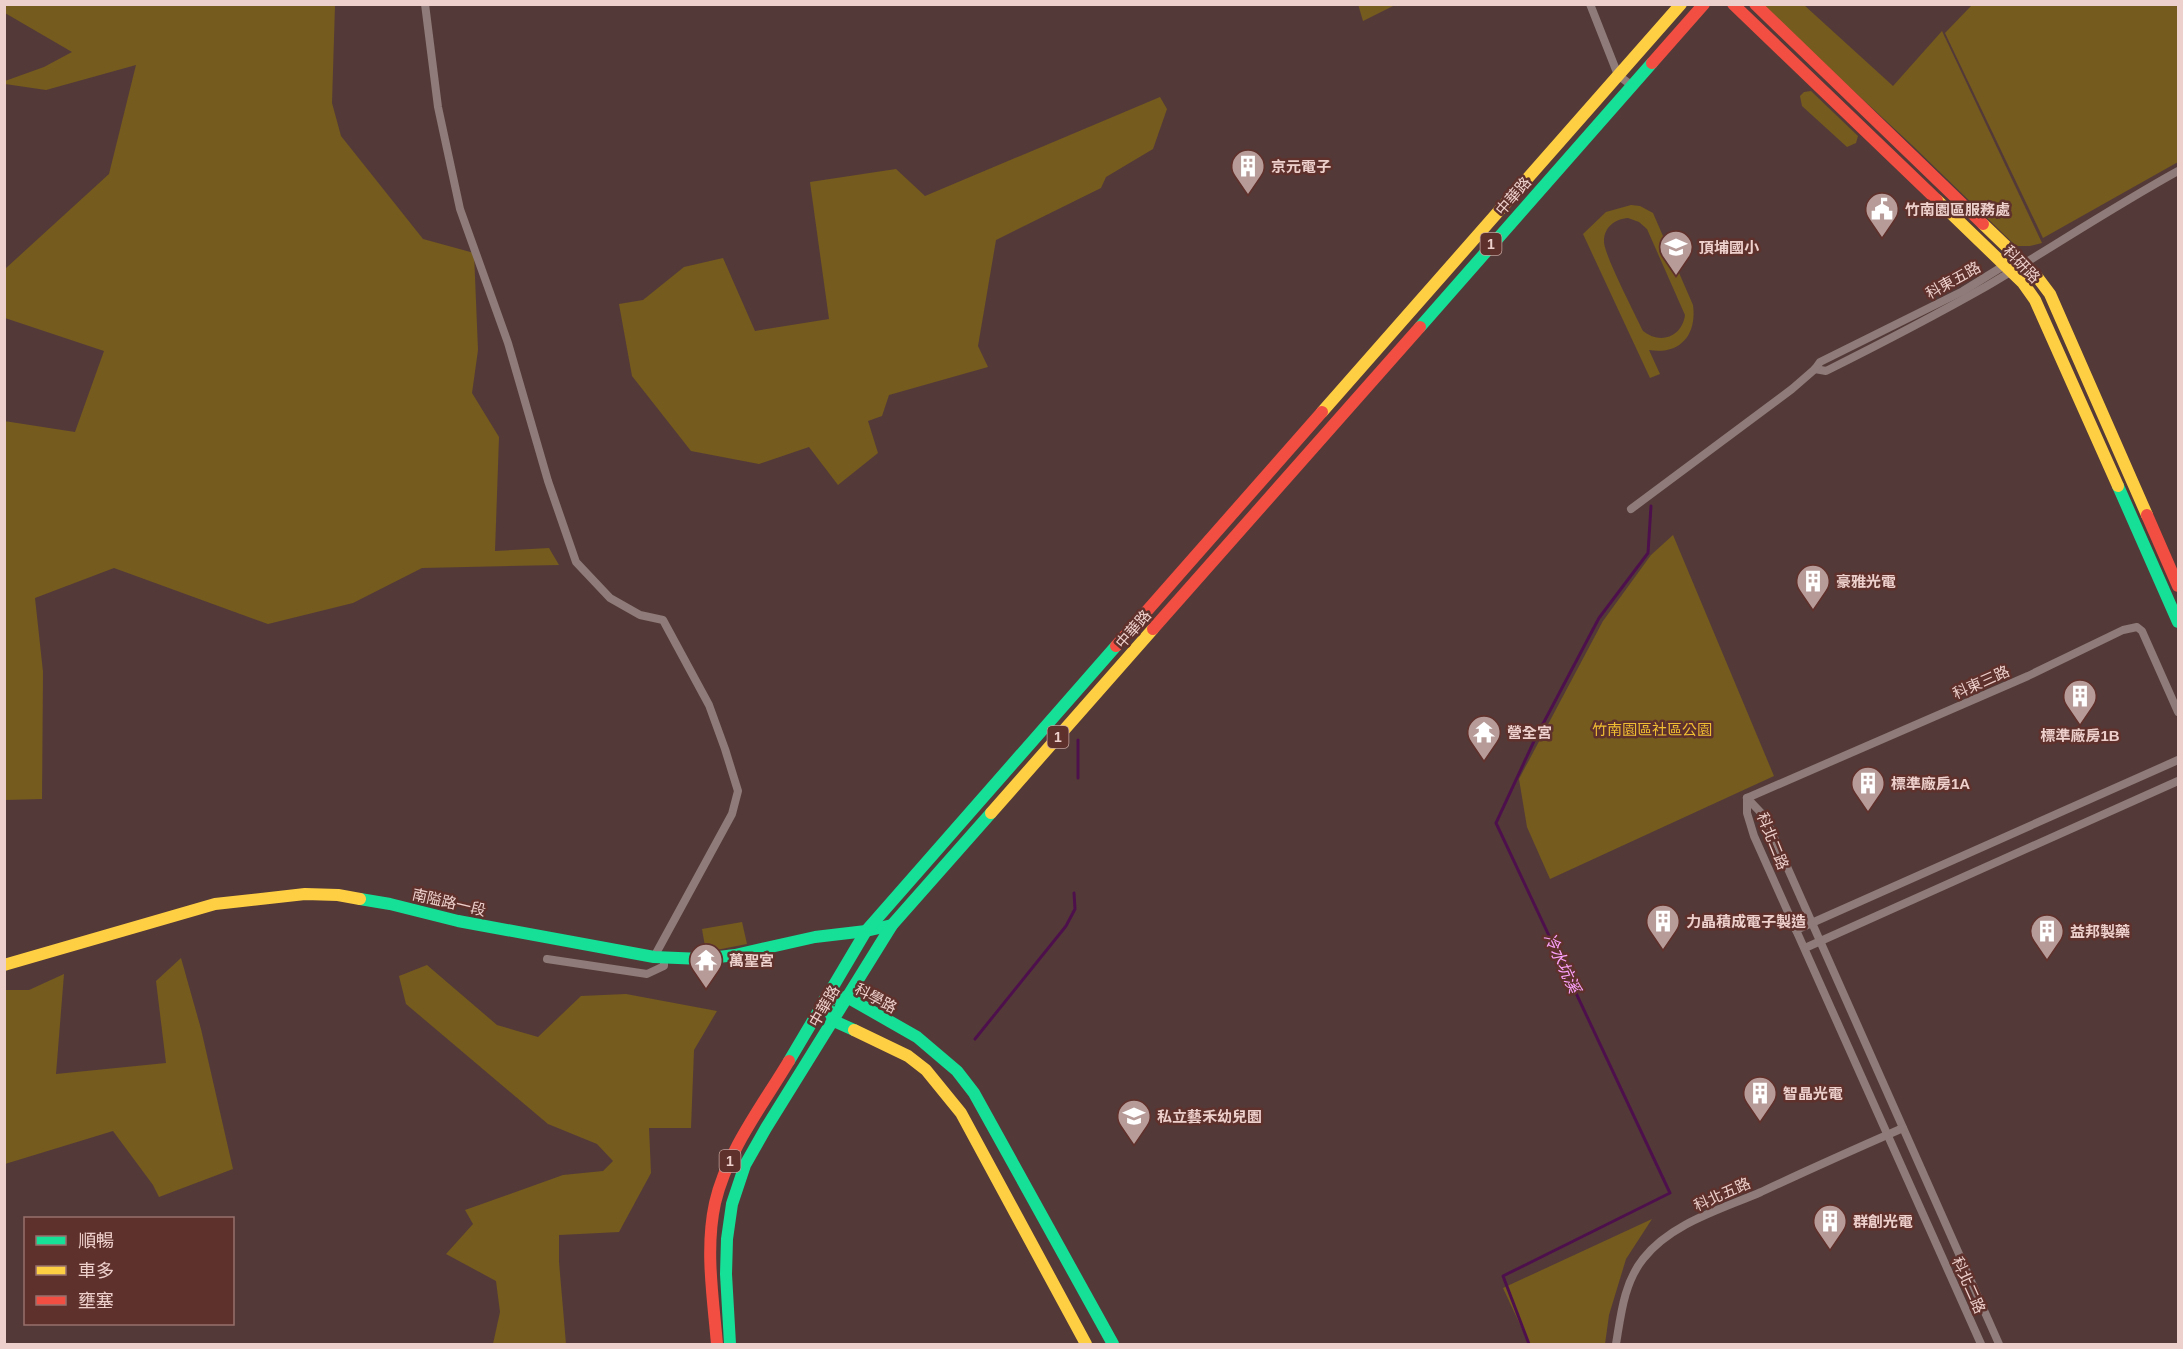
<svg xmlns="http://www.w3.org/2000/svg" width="2183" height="1349" viewBox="0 0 2183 1349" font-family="Helvetica,'Noto Sans TC',sans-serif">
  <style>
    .green { fill: #755b1e; fill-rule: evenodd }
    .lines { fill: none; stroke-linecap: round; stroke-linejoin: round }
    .stream { stroke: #4e104c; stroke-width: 3 }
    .street { stroke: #8f7b79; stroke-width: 8 }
    .fast { stroke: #16e098; stroke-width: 12 }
    .slow { stroke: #ffcf43; stroke-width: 12 }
    .jam { stroke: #f24e42; stroke-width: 12 }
    .labels { text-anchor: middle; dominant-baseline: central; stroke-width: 5; stroke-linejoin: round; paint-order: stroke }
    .shield { fill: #5f312c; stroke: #c2a09b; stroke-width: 1.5 }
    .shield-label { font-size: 14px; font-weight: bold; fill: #edcfcb }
    .poi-label { font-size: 15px; font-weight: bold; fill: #edcfcb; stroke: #5f312c; text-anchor: start }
    .street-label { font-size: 15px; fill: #edcfcb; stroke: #5f312c }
    .park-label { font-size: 15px; fill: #efbd32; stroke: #5f312c }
    .water-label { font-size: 16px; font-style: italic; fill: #fca2fb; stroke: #5f312c }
  </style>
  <rect width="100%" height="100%" fill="#533a38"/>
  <g class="green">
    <polygon points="1358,4 1395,4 1395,5 1363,21"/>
    <polygon points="5,5 335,5 332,103 341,136 423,239 474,253 478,350 472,393 499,437 495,551 549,548 559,565 422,568 353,603 268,624 114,568 35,598 43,672 42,799 5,800 4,421 75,432 104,351 5,318 5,269 109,174 136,65 46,90 5,84 5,81 44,67 72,52 5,13"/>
    <polygon points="1761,5 1804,5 1893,86 1942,31 2042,243 2030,246 2016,246 1912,145"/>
    <polygon points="1972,5 2178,5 2178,162 2043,238 1945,33"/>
    <polygon points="1811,91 1858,136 1856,143 1847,147 1802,106 1800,96 1804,92"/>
    <polygon points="1160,97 1167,109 1153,149 1106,177 1101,188 996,240 978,346 988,367 889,395 882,416 868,421 878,453 838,485 809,447 759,464 691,451 632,376 619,304 643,300 684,267 723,258 755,331 829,319 810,182 896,169 925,196"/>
    <path d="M1631,205L1640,206L1653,213L1693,305C1697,335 1680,355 1649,350L1660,374L1650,378L1583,234L1606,212ZM1628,218L1639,222L1647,229L1685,315C1682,337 1660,345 1643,331C1636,316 1603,253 1604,241C1604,227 1615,219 1628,218Z"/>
    <polygon points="1673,535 1774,776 1550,879 1527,827 1519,779 1603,621 1651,555"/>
    <polygon points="742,922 747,944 706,952 702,929"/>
    <polygon points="181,958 201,1029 233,1169 159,1197 153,1185 113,1131 5,1164 5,990 29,990 64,974 56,1074 166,1063 156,981"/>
    <polygon points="427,965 497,1025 538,1037 581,996 626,994 717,1011 694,1050 691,1128 649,1128 651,1173 619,1232 559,1235 559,1262 566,1344 493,1344 500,1312 496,1281 446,1254 473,1224 465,1210 563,1175 603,1171 613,1161 597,1144 548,1124 406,1004 399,976"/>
    <polygon points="1652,1219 1626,1259 1609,1315 1605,1344 1529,1344 1503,1288"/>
  </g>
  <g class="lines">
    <g class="stream">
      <polyline points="1078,740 1078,778"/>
      <polyline points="975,1039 1066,926 1075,909 1074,893"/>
      <polyline points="1529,1344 1503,1276 1670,1193 1496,823 1535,739 1599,618 1648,553 1651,506"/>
    </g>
    <g class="street">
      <polyline points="425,4 438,107 460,209 508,343 548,481 576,562 610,598 640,615 663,620 709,705 725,749 738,791 732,814 654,957"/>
      <polyline points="1590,4 1618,75 1631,85"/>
      <path d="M1815,369L1826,371C1880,344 1934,316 1987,286C2051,248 2113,207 2178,171"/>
      <polyline points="1631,509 1792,389 1815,369 1820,362 1963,291 2005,265 2024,263"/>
      <polyline points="1747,798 1765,817 1999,1344"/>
      <polyline points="1747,798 1747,813 1754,836 1981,1344"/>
      <polyline points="1747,798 2028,676 2123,630 2137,627 2142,631 2178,712"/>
      <polyline points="1796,930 2178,760"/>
      <polyline points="1805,948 2178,781"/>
      <polyline points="547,959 647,974 664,966 664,957"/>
      <path d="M1616,1344C1621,1314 1624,1283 1643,1259C1671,1223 1722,1209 1761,1192C1808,1170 1855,1149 1903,1128"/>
    </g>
    <g class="fast">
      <polyline points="1420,327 1652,63"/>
      <polyline points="2118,486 2178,622"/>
      <polyline points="360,899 390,904 458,921 654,957 702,959 735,955 815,937 866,931 892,925"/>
      <polyline points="854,1030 834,1021 824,1000 847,997 917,1037 957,1071 974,1093 1113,1344"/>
      <polyline points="789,1061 866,931 1116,646"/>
      <polyline points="730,1344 726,1274 727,1239 732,1204 745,1165 766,1128 892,925 991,813"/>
    </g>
    <g class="slow">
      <polyline points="1937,200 2023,283 2035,300 2118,486"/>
      <polyline points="1983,224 2035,274 2050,294 2147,515"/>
      <polyline points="1322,412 1681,4"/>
      <polyline points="991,813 1153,629"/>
      <polyline points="4,965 215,904 305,894 338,895 360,899"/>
      <polyline points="854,1030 908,1056 926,1070 961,1113 1086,1344"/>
    </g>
    <g class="jam">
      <polyline points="1733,4 1937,200"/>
      <polyline points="1755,4 1983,224"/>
      <polyline points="1652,63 1704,4"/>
      <polyline points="2147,515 2178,586"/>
      <polyline points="1153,629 1420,327"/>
      <polyline points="1116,646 1322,412"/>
      <path d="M717,1344C713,1297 705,1249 715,1203C727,1151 762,1106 789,1061"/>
    </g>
  </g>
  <defs>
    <symbol id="building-pin" viewBox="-11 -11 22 30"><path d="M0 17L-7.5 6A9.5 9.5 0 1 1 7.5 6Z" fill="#b79b98" stroke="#5f312c"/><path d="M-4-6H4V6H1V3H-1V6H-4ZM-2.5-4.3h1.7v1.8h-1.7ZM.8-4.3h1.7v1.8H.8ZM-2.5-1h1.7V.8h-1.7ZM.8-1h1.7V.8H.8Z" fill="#fff"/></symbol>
    <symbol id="civic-pin" viewBox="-11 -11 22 30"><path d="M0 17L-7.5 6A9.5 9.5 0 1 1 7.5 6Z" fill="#b79b98" stroke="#5f312c"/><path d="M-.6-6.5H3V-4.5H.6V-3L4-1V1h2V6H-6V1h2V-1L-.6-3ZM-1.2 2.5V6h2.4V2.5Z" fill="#fff"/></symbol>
    <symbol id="school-pin" viewBox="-11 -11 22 30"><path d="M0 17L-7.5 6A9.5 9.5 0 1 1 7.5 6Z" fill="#b79b98" stroke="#5f312c"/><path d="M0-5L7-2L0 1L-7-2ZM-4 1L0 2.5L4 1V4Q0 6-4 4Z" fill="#fff"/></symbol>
    <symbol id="temple-pin" viewBox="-11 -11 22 30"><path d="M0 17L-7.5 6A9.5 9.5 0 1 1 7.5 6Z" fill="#b79b98" stroke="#5f312c"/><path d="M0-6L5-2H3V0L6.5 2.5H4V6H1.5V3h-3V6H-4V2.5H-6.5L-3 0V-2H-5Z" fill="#fff"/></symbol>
  </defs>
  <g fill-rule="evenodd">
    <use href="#building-pin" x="1229" y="147" width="38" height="52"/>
    <use href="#civic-pin" x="1863" y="190" width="38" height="52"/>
    <use href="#school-pin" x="1657" y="228" width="38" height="52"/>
    <use href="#building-pin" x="1794" y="562" width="38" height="52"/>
    <use href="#building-pin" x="2061" y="677" width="38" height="52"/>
    <use href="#temple-pin" x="1465" y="713" width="38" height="52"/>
    <use href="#building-pin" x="1849" y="764" width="38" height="52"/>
    <use href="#building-pin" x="1644" y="902" width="38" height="52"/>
    <use href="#building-pin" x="2028" y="912" width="38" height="52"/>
    <use href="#temple-pin" x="687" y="941" width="38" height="52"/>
    <use href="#building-pin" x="1741" y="1074" width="38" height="52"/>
    <use href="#school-pin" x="1115" y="1097" width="38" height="52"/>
    <use href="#building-pin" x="1811" y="1202" width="38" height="52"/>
  </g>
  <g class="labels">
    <g class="shield">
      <rect x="1480.5" y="233" width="21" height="22" rx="4.5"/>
      <rect x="1047.5" y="726" width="21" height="22" rx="4.5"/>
      <rect x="719.5" y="1150" width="21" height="22" rx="4.5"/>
    </g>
    <g class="shield-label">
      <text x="1491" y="244">1</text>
      <text x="1058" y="737">1</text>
      <text x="730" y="1161">1</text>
    </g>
    <g class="poi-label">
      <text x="1271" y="166">京元電子</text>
      <text x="1905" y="209">竹南園區服務處</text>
      <text x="1699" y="247">頂埔國小</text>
      <text x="1836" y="581">豪雅光電</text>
      <text x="1507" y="732">營全宮</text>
      <text x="2080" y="735" text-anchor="middle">標準廠房1B</text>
      <text x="1891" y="783">標準廠房1A</text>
      <text x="1686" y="921">力晶積成電子製造</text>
      <text x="2070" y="931">益邦製藥</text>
      <text x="729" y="960">萬聖宮</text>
      <text x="1783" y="1093">智晶光電</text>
      <text x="1157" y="1116">私立藝禾幼兒園</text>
      <text x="1853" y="1221">群創光電</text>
    </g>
    <g class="street-label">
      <text transform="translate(1513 196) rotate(-49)">中華路</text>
      <text transform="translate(2022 264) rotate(46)">科研路</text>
      <text transform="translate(1953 280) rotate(-29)">科東五路</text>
      <text transform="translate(1133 629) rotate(-49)">中華路</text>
      <text transform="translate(1981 682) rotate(-24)">科東三路</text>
      <text transform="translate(1773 841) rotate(68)">科北二路</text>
      <text transform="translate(449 902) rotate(13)">南隘路一段</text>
      <text transform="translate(876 998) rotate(28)">科學路</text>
      <text transform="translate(824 1006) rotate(-60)">中華路</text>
      <text transform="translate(1722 1194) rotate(-24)">科北五路</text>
      <text transform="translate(1969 1285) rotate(66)">科北二路</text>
    </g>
    <g class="park-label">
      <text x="1652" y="729">竹南園區社區公園</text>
    </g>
    <g class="water-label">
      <text transform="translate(1562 963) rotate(65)">冷水坑溪</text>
    </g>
  </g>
  <rect width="2183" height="1349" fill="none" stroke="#edcfcb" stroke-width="12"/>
  <rect x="24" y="1217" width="210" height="108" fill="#5f312c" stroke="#98706c" stroke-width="1.5"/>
  <rect x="36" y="1236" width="30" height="9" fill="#16e098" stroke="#98706c" stroke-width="1.5"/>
  <text x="78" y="1247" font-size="18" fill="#edcfcb">順暢</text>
  <rect x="36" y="1266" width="30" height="9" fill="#ffcf43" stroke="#98706c" stroke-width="1.5"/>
  <text x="78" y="1277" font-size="18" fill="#edcfcb">車多</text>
  <rect x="36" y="1296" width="30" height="9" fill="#f24e42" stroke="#98706c" stroke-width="1.5"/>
  <text x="78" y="1307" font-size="18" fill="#edcfcb">壅塞</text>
</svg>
